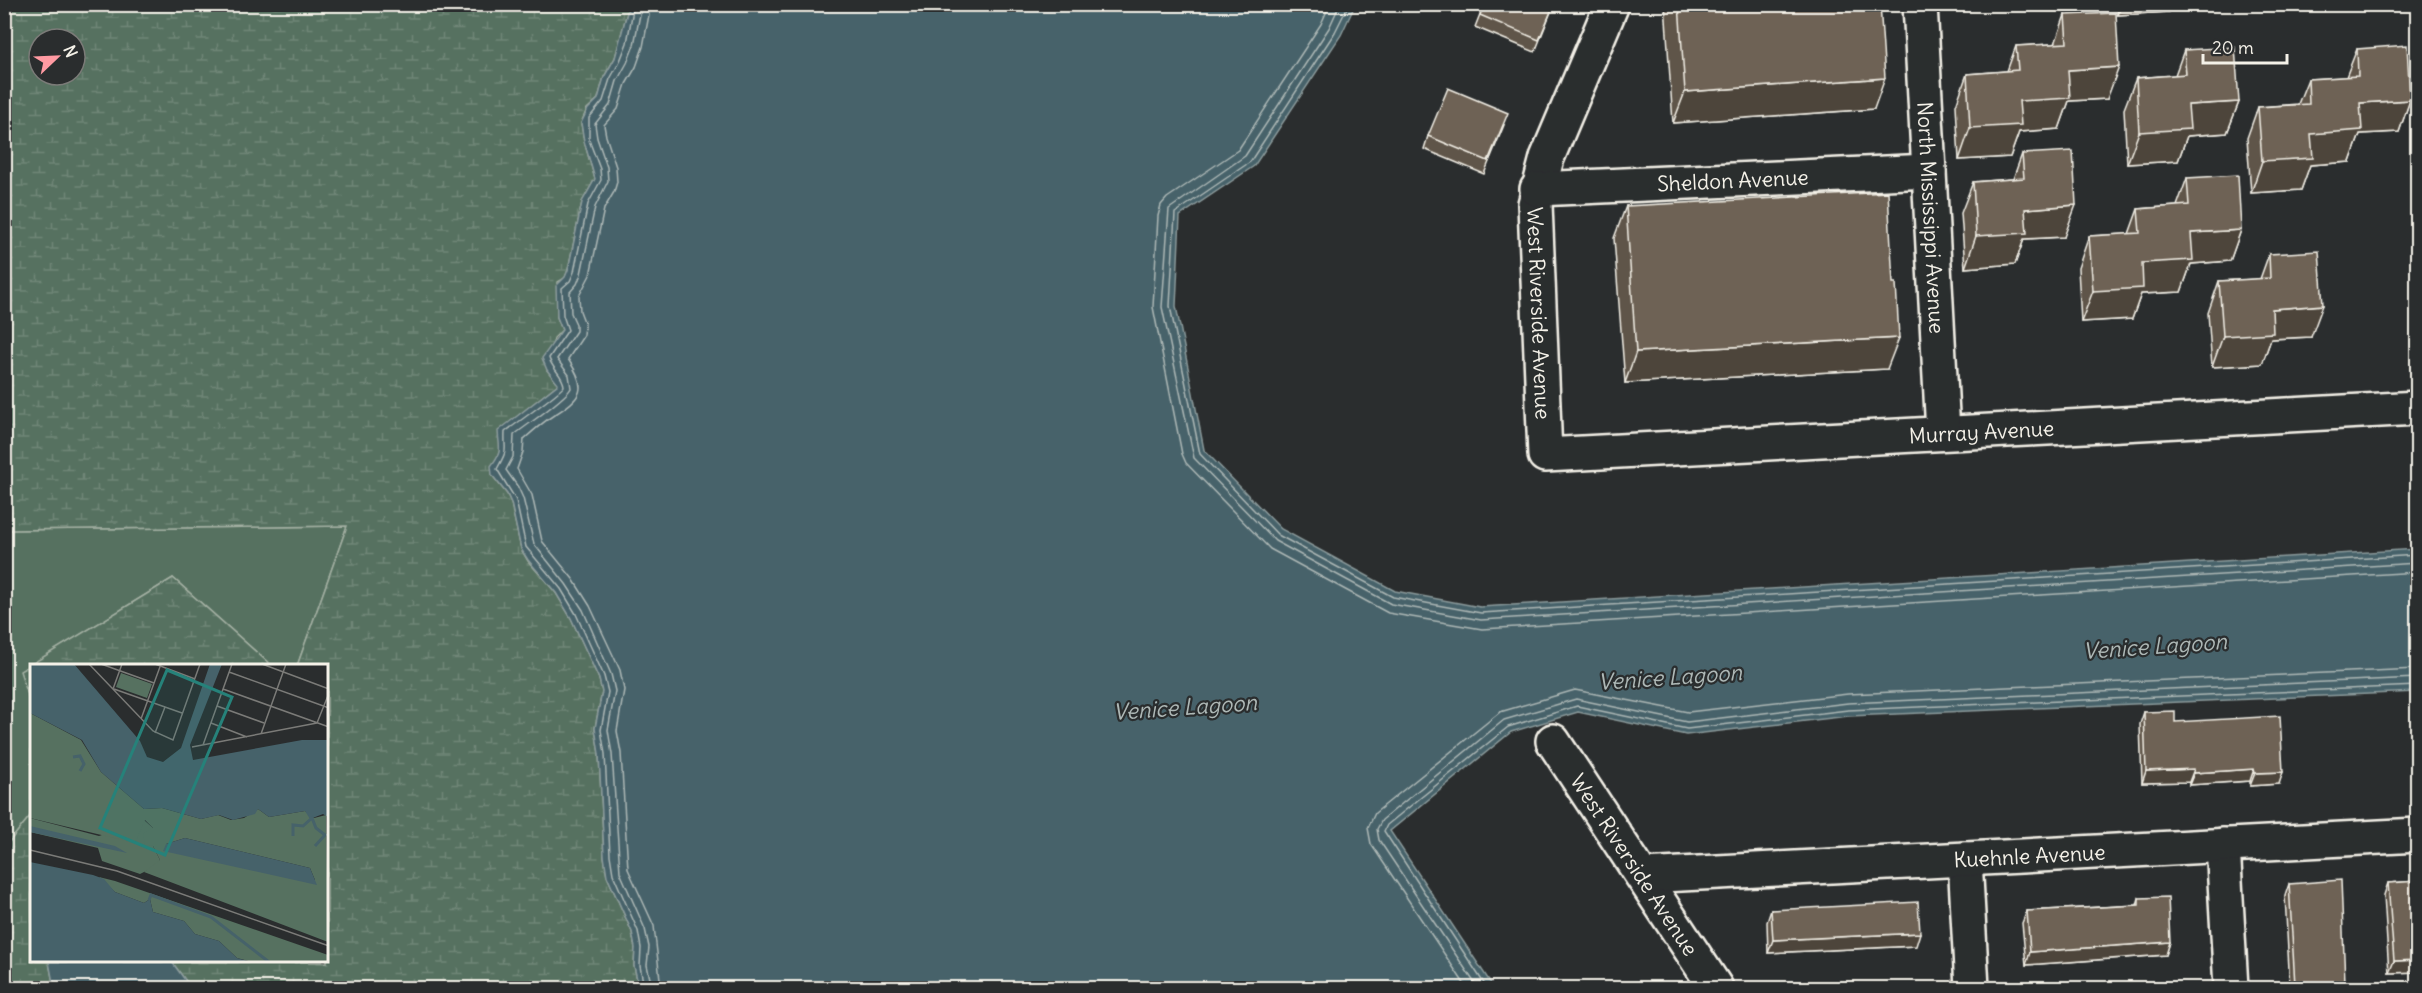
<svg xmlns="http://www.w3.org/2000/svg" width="2422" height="993" viewBox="0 0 2422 993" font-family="Delius,sans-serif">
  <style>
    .green { fill: #567160; stroke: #a5b1a4; stroke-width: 1.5 }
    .wetland { fill: url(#wetland-marsh); stroke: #a5b1a4; stroke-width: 1.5; fill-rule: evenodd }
    .water { fill: #46626a; stroke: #8c9b9c; stroke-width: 1.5 }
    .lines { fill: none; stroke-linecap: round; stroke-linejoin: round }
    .shore { stroke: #aeb8b6; stroke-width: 1.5 }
    .minor-casing { stroke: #f4f1e8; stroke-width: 38 }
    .minor { stroke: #2a2d2e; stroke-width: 33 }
    .wall { fill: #5f5448; stroke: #f4f1e8; stroke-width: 1.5 }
    .shaded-wall { fill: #4d453b; stroke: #f4f1e8; stroke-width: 1.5 }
    .building { fill: #6e6254; stroke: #f4f1e8; stroke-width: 1.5 }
    .labels { text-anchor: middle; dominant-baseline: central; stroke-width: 4.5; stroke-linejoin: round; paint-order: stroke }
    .street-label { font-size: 21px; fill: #f4f1e8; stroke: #2a2d2e }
    .water-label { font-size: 22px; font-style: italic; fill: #aeb8b6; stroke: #2a2d2e }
    .inset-river { fill: none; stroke: #46626a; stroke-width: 3 }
    .inset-road { fill: none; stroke: #7b7b78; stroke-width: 1.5 }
    .view { fill: #26827a; fill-opacity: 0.15; stroke: #26827a; stroke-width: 3 }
    .inset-edge { fill: none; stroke: #f4f1e8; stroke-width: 3 }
  </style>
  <defs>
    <pattern id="wetland-marsh" width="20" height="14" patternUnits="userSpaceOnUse" patternTransform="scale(1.5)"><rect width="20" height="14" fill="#567160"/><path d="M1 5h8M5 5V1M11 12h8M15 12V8" fill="none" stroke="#6f8677"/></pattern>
  </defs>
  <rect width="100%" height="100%" fill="#2a2d2e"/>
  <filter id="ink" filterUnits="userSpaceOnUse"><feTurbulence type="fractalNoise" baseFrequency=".0167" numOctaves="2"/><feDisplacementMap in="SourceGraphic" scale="12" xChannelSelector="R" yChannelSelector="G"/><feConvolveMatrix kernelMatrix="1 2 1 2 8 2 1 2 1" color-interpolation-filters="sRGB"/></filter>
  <g filter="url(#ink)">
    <polygon class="green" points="347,526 297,666 272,666 173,578 21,671 31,704 31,815 5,847 5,530"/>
    <g class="wetland">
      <path d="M4,5H629L615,58L604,77L598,99L587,109L581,123L584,141L595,179L582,202L568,270L565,278L558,282L557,317L562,330L554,338L547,370L558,384L499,431L501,447L492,475L507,494L511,503L521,549L528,561L556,593L571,618L599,679L602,692L595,728L599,754L604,856L607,876L632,932L635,948L634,966L639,988H191L172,962H327V666H297L347,526L5,530ZM39,39H75V75H39Z"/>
      <polygon points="173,578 272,666 32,666 31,704 20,671"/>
      <polygon points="31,815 32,962 49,962 54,988 5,988 5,847"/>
    </g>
    <g class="water">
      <path d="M629,5H1355L1341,35L1254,166L1180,216L1176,306L1204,450L1281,529L1395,591L1480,607L2417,549V692L1849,716L1686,735L1578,712L1511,732L1390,831L1494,988H639L634,966L635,948L632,932L607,876L604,856L599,754L595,728L602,692L599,679L571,618L556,593L528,560L521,549L511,503L507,494L492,475L491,466C503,450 499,450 498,431L558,384L547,370L542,358L562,330L557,317L556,286L565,277L568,270L582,202L595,179L584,141L581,123L588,109L598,99L604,77L615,58Z"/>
      <polygon points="49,962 172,962 191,988 54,988"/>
    </g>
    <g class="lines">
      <g class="shore">
        <path d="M634,4L627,43L620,61L610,79L603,101L589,118V140L600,169L601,180L588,204L574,272L570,281L562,288L563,315L568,330L549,358C552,369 563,375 564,386C561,392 515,424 505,432C504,454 509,447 497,469L516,500L526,547L561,589L576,614L604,676L608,692L601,730L605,754L610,855L613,874L638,931L641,948L640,966L644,988"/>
        <path d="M642,4L634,45L627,63L617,81L610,105L595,124L597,138L607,167L608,181L595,207L581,274L577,284L570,292L571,313L576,324V331L557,359L569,375L571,388C567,398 525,426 514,435L513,457L506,470L518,487L523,498L534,544L566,584L583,610L611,674L615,691L608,730L612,754L620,872L645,929L649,947L647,965L652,988"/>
        <path d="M651,4L643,47L636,67L626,84L618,109L604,125L606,136L616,167L617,182L614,192L604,209L590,275L579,296L580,311L585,324L584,335L568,359C588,389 583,397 554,415C543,422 533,431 524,439L523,452L517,469L532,495L542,541L573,579L590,606L620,670L624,690L617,731L621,753L628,869L654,926L661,988"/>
        <polyline points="1330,4 1321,24 1238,150 1167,198 1161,205 1158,216 1153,307 1182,454 1186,463 1270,549 1388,613 1482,629 2418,572"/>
        <polyline points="1340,4 1329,28 1245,156 1169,209 1162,307 1194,458 1275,541 1391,604 1481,620 2418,563"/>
        <polyline points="1349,4 1335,32 1250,162 1175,213 1170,306 1200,454 1278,535 1393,597 1481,613 2418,555"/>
        <polyline points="1467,988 1371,844 1368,828 1375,813 1500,712 1575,690 1688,712 1848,694 2418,669"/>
        <polyline points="1478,988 1379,840 1377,829 1382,820 1504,720 1576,699 1687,722 1848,703 2418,678"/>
        <polyline points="1487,988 1384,831 1387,825 1508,727 1577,706 1687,729 1848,710 2418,686"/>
      </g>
      <defs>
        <g id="minor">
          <path id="s1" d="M1612,4L1547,158L1535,204L1545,455L2418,408"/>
          <path id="s2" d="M1920,4L1943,433"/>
          <path id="s3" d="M1537,189L1929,171"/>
          <path id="s4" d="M1553,741L1716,988"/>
          <polyline points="2223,845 2231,988"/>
          <polyline points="1965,859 1972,988"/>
          <path id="s5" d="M1643,876L2418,835"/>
        </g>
      </defs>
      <use href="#minor" class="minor-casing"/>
      <use href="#minor" class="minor"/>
    </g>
    <g class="wall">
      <polygon points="1484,4 1554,4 1535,52 1475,27"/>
      <polygon points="1665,4 1880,4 1874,109 1673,123"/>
      <polygon points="2117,4 2171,4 2169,12 2118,15"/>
      <polygon points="2065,15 2107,99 2069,101 2059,129 2019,132 2010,157 1959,160 1956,105 1967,74 2007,71 2016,46 2055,44"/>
      <polygon points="2357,49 2410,100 2399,132 2360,134 2350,162 2310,165 2301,190 2251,193 2247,138 2258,107 2298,104 2308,79 2346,77"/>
      <polygon points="2184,50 2239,102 2227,133 2187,136 2178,161 2127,164 2124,109 2136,78 2175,75"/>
      <polygon points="1504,125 1484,174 1424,149 1428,136"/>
      <polygon points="2022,154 2064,237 2024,239 2015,264 1965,268 1961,213 1973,182 2013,179"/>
      <polygon points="2187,178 2241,230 2230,261 2191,264 2181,292 2141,294 2132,319 2081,322 2078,268 2089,236 2129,234 2138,209 2177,206"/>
      <polygon points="1626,206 1887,369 1625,383 1614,238"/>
      <polygon points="2269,254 2311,337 2271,339 2262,364 2212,367 2208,313 2219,281 2260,279"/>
      <polygon points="2144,712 2175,722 2279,784 2250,786 2250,781 2189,785 2189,782 2142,783 2140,724"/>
      <polygon points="2418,881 2418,972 2389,973 2384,895 2388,883"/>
      <polygon points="2289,884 2343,988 2290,988 2285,896"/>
      <polygon points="2139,898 2170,942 2166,955 2026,965 2022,923 2027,911 2137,905"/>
      <polygon points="1771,910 1916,946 1768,953 1767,922"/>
    </g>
    <g class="shaded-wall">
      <polygon points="2122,4 2171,4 2169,12 2118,15"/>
      <polygon points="2119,67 2107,99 2069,101 2059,129 2019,132 2010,157 1959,160 1970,128 2019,101 2068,70"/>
      <polygon points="1885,78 1874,109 1673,123 1685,92"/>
      <polygon points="2410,100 2399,132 2360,134 2350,162 2310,165 2301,190 2251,193 2262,161 2311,134 2360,103"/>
      <polygon points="2239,102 2227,133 2187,136 2178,161 2127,164 2139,132 2188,105"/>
      <polygon points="2076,205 2064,237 2024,239 2015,264 1965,268 1976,236 2025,209"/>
      <polygon points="2241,230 2230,261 2191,264 2181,292 2141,294 2132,319 2081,322 2093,291 2142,263 2191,233"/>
      <polygon points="2323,305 2311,337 2271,339 2262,364 2212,367 2223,336 2272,309"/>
      <polygon points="1899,338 1887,369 1625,383 1636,352"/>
      <polygon points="2194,769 2189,782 2142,783 2146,771"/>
      <polygon points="2254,769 2250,781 2189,785 2194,773"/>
      <polygon points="2283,772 2279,784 2250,786 2255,773"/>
      <polygon points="1920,933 1916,946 1768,953 1773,940"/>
      <polygon points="2170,942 2166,955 2026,965 2030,952"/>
      <polygon points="2418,960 2418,972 2389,973 2394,961"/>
      <polygon points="2345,983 2343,988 2294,988 2295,985"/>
    </g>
    <g class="building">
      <polygon points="1484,4 1554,4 1539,40 1480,15"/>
      <polygon points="1679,4 1880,4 1885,78 1685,92"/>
      <polygon points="2116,13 2119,67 2068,70 2070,98 2019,101 2021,125 1970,128 1967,74 2018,70 2016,46 2067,43 2065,15"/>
      <polygon points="2407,45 2410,100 2360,103 2362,130 2311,134 2313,158 2262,161 2258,107 2309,104 2308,79 2358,76 2357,49"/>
      <polygon points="2235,47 2239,102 2188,105 2190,129 2139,132 2136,78 2186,74 2184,50"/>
      <polygon points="1448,88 1508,113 1488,161 1428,136"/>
      <polygon points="2073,151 2076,205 2025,209 2027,233 1976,236 1973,182 2024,178 2022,154"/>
      <polygon points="2238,175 2241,230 2191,233 2193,260 2142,263 2143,288 2093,291 2089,236 2140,233 2138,209 2189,205 2187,178"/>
      <polygon points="1888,192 1893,283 1896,283 1899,338 1636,352 1626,206"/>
      <polygon points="2319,251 2323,305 2272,309 2273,333 2223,336 2219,281 2270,278 2269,254"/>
      <polygon points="2175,711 2175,722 2280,716 2283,772 2255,773 2254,769 2194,773 2194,769 2146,771 2144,712"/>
      <polygon points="2341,880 2345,983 2295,985 2289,884"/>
      <polygon points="2418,881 2418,960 2394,961 2388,883"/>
      <polygon points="2168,897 2170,942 2030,952 2027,911 2139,905 2139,898"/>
      <polygon points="1918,902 1920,933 1773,940 1771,910"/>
    </g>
  </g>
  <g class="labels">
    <g class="street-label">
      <text stroke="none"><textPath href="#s3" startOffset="196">Sheldon Avenue</textPath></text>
      <text stroke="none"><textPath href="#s2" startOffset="214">North Mississippi Avenue</textPath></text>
      <text stroke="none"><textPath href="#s1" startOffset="324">West Riverside Avenue</textPath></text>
      <text stroke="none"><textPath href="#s1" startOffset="903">Murray Avenue</textPath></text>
      <text stroke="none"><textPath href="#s5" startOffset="387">Kuehnle Avenue</textPath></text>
      <text stroke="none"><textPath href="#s4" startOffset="148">West Riverside Avenue</textPath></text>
    </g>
    <g class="water-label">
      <text transform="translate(2155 646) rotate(-4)">Venice Lagoon</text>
      <text transform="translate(1670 677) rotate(-4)">Venice Lagoon</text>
      <text transform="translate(1185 707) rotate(-4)">Venice Lagoon</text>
    </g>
  </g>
  <g transform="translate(30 664)">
    <rect width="298" height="298" fill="#2a2d2e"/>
    <path d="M0,154L69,172L114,156L123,164V182L130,196L128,201L110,210L72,197L68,184L0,168Z" fill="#567160"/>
    <path d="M0,49L51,76L71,108L114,145L132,144L171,155L188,151L201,156L214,154L228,145L239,153L275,147L284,154L296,151L298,278L114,208L130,196L123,182L115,181L113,169L123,164L115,156L105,179L0,154ZM155,174L280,204L285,216L136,180ZM69,213L85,217L298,291V298H222L207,294L189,277L165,270L154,257L123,248L120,235L114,239L85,228Z" fill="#567160" fill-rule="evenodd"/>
    <path d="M91,9L122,20L117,34L86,23Z" fill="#567160"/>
    <path d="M0,0H44L110,77L117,93L133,98L151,84L180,0H192L160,81L163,96L272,76H298V153L293,150L280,155L275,147L239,153L228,145L225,150L203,156L189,151L171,155L132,144L114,145L71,108L52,76L0,49ZM0,162L85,182L97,189L0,168ZM155,174L280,204L287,221L133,187L136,180ZM0,198L63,211L74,215L85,228L114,239L120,235L123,248L154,257L165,270L189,277L207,294L221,298H0Z" fill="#46626a"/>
    <path class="inset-river" d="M43,93L50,92L54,100L50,107M263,172V161L273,162L282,154L286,164L295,171L285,182M119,236L121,231L181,253L239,298"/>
    <path class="inset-road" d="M59,0L123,67L143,76L170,0M71,0L124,19M125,0L165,15M232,0L299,25M199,8L299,44M83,25L92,0M84,25L152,49M193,25L299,63M187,42L234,59M111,55L131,0M181,59L217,73M287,59L299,29M125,69L135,43M231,70L256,0M173,81L202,0M162,83L287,59M0,186L87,207L299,282"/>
    <path class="view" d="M137,6L202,33L135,191L70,164Z"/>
    <rect width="298" height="298" class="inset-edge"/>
  </g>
  <rect width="2422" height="993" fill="none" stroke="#2a2d2e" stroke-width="24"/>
  <rect x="12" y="12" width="2398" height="969" fill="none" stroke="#f4f1e8" stroke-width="2" filter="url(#ink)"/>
  <g transform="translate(57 57) rotate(67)"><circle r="28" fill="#2a2d2e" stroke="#7b7b78" stroke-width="1.5"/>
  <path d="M0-4.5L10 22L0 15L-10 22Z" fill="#ff9aa2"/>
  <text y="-9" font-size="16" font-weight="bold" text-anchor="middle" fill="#f4f1e8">N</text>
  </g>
  <path d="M2203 54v9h84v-9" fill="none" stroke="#f4f1e8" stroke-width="3"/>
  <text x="2212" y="54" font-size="18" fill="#f4f1e8" stroke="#2a2d2e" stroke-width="4.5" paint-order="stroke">20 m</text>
</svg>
